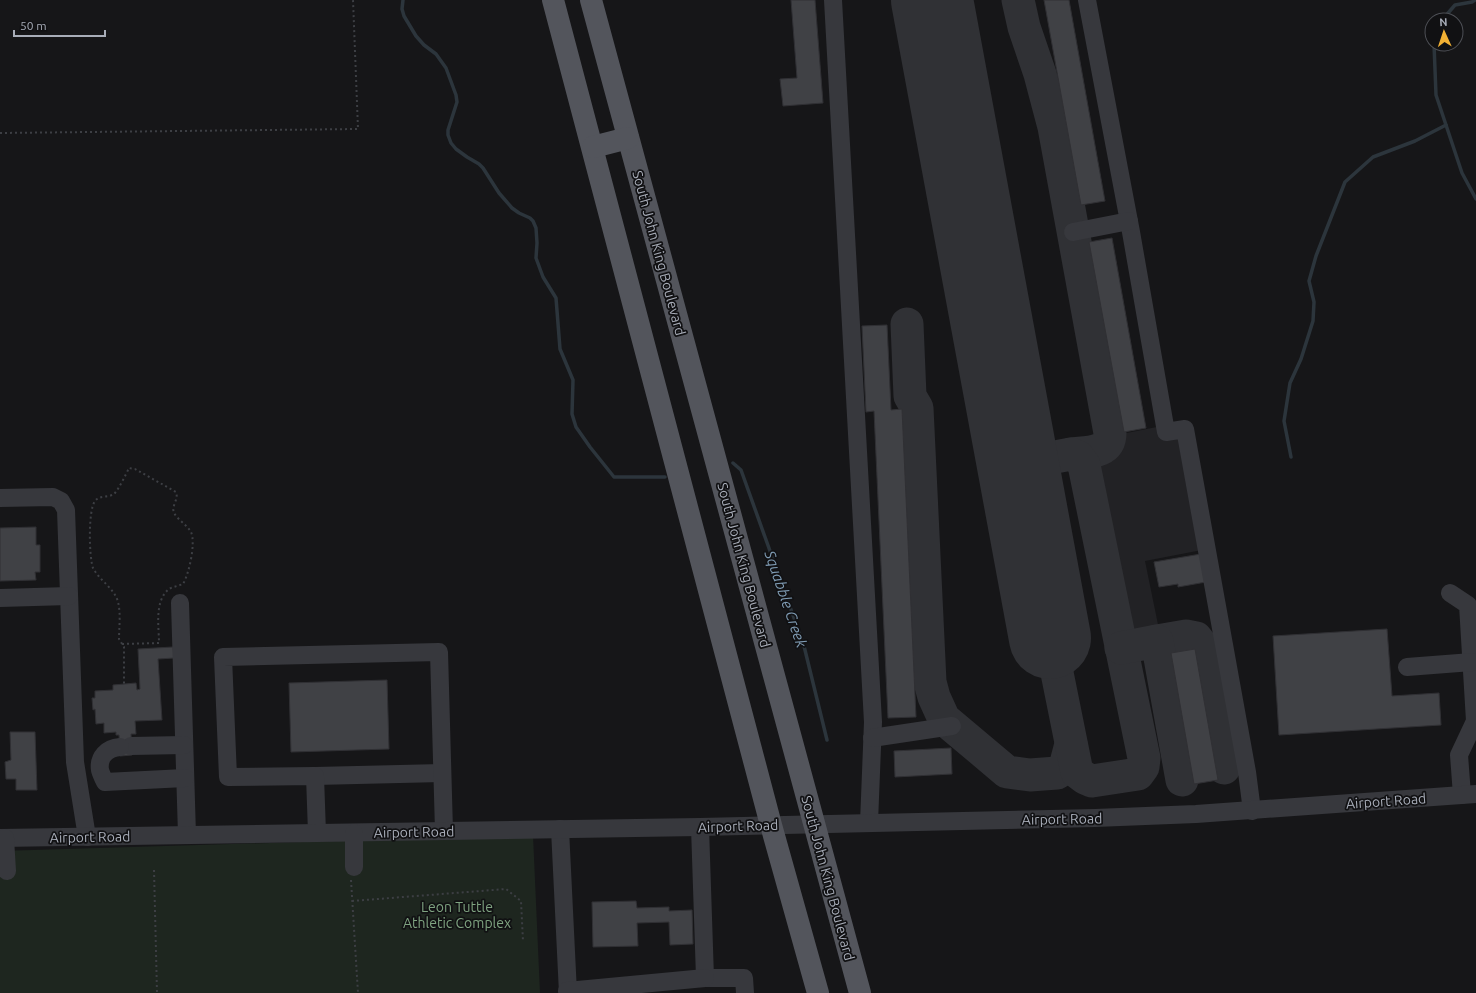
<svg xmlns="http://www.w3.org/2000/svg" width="1476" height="993" viewBox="0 0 1476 993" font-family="Ubuntu,sans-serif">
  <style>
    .built { fill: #222225 }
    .green { fill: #1e261f }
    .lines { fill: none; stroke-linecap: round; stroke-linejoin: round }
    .stream { stroke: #2c353c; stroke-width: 3.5 }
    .taxiway { stroke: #303135; stroke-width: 33 }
    .runway { stroke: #303135; stroke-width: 82 }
    .building { fill: #404145; stroke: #303034 }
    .path { stroke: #3d3f44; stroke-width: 2; stroke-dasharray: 2 3; stroke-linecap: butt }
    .minor { stroke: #37383d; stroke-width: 18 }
    .major { stroke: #53555c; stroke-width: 22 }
    .labels { text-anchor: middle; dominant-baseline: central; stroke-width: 3.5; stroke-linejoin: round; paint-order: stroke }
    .street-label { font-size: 14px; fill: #a8adb8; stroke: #111113 }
    .park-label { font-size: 14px; fill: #7fa381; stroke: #111113 }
    .water-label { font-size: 15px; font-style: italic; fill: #7f9bb3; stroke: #111113 }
  </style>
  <rect width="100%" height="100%" fill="#161618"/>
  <polygon class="built" points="1177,423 1202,550 1145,561 1163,649 1118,658 1076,443"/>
  <polygon class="green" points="533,835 540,993 0,993 0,851"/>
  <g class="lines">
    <g class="stream">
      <polyline points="403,0 402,9 404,16 416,36 424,45 436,54 446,68 456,95 457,102 448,130 448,135 451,143 456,149 467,157 479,164 483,168 499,193 512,208 519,213 530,218 533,221 536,228 537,243 536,258 543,277 556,298 560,349 573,380 572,414 576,427 590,447 614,477 665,477"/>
      <polyline points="1442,20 1455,5 1472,2 1475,0"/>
      <polyline points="1434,44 1436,95 1462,173 1476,199"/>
      <polyline points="1291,457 1284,421 1290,383 1301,359 1313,321 1314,302 1309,281 1316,256 1345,182 1373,157 1415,141 1446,125"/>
      <polyline points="733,463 741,470 804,646 827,740"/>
    </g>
    <g class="taxiway">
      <path d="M1018,0L1024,27L1040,74L1054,127L1110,433C1110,454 1087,452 1071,454"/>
      <polyline points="907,324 910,396 917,408 930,682 934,697 944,719 1007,772 1030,775 1057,773 1063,769 1066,763 1071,744"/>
      <polyline points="1018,464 1071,454 1078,457 1084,465 1144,758 1143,767 1138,774 1092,781 1085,778 1077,772 1050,638"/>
      <polyline points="1157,641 1186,636 1196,638 1203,647 1224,768"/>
      <polyline points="1121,648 1157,641 1182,780"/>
    </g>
    <polyline class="runway" points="932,0 1050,638"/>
  </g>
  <g class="building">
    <polygon points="791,0 815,0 823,103 783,106 780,79 797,78"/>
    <polygon points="1044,0 1069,0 1105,201 1081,205"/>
    <polygon points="1112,238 1146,428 1124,432 1089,242"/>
    <polygon points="887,325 891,410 902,409 916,717 888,718 874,411 866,412 862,326"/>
    <polygon points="36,527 36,545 40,545 40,572 35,572 36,580 0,581 0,528"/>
    <polygon points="1201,554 1206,582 1178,587 1178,584 1159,587 1154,562"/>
    <polygon points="1387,629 1392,696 1439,693 1441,725 1279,735 1273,636"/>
    <polygon points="173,647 174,658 158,659 162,720 135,721 136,734 131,734 132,755 120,756 119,735 116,735 116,732 104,733 104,723 96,724 95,709 93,710 92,698 95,698 95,691 113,690 113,685 136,683 137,690 140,689 138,649"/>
    <polygon points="1195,649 1218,780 1194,784 1171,653"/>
    <polygon points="387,680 389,749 291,752 289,683"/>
    <polygon points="10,732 35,732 37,790 16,790 16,779 6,779 5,762 11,760"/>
    <polygon points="951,748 952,774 895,777 894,751"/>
    <polygon points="636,901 637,908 669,907 669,911 692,910 693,944 670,945 669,922 637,923 638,946 593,947 592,902"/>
  </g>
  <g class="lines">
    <g class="path">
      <polyline points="0,133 358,129 353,0"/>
      <path d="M122,644L159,643C159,627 154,601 169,589C172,587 178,586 183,584C189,574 196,543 191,532C187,525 178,520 174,513C171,506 179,499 176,492L135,469L129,468C126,474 119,489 114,494C108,498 99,495 95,501C88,510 89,557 93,568C99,580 115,589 118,602C121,613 119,628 119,639L124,647V684"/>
      <polyline points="154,870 157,993"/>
      <polyline points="351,880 358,993"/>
      <polyline points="352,901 506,889 521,901 523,941"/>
    </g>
    <g class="minor">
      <polyline points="833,0 873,722 869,823"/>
      <polyline points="1087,0 1131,232 1166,432 1185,429 1247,772 1252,811"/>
      <polyline points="1073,232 1129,221"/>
      <polyline points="0,498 53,497 61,501 66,510 75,762 87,837"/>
      <polyline points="1450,593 1468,605 1475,721 1459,755 1462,795"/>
      <polyline points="0,598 69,596"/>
      <polyline points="180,603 187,835"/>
      <polyline points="1407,667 1472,662"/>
      <polyline points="872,738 952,726"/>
      <polyline points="131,746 184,745"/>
      <path d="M120,747C107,748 98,757 100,770C101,774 103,778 105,782L185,778"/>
      <polyline points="315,776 442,773"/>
      <polyline points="700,827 705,978 744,978 745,993"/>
      <polyline points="560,829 568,993"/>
      <polyline points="317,833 315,776 228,777 223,657 439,652 444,831"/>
      <polyline points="0,838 700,827 1095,818 1196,814 1476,794"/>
      <polyline points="5,838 7,871"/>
      <polyline points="354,867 354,833"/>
      <polyline points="567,991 705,978"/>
    </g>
    <g class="major">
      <polyline points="553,0 771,825 818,993"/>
      <polyline points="591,0 860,993"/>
      <polyline points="593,147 628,138"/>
    </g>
  </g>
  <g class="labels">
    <g class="street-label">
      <text transform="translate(659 253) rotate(75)">South John King Boulevard</text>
      <text transform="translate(744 565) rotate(75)">South John King Boulevard</text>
      <text transform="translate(1386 801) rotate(-4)">Airport Road</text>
      <text transform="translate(1062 819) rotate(-1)">Airport Road</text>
      <text transform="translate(738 826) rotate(-2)">Airport Road</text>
      <text transform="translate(414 832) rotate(-1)">Airport Road</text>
      <text transform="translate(90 837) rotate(-1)">Airport Road</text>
      <text transform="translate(828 878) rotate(75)">South John King Boulevard</text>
    </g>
    <g class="park-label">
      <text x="457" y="907">Leon Tuttle<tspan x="457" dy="16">Athletic Complex</tspan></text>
    </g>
    <g class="water-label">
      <text transform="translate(786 599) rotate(71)">Squabble Creek</text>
    </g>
  </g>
  <g transform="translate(1444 32) rotate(357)"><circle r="19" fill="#111113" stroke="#4d4f55"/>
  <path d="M0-3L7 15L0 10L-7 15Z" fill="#f2b134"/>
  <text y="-6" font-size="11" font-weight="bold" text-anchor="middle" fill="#a8adb8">N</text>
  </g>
  <path d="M14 30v6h91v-6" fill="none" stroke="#a8adb8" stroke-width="2"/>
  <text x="20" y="30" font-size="12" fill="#a8adb8" stroke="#111113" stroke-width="3" paint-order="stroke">50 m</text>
</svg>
